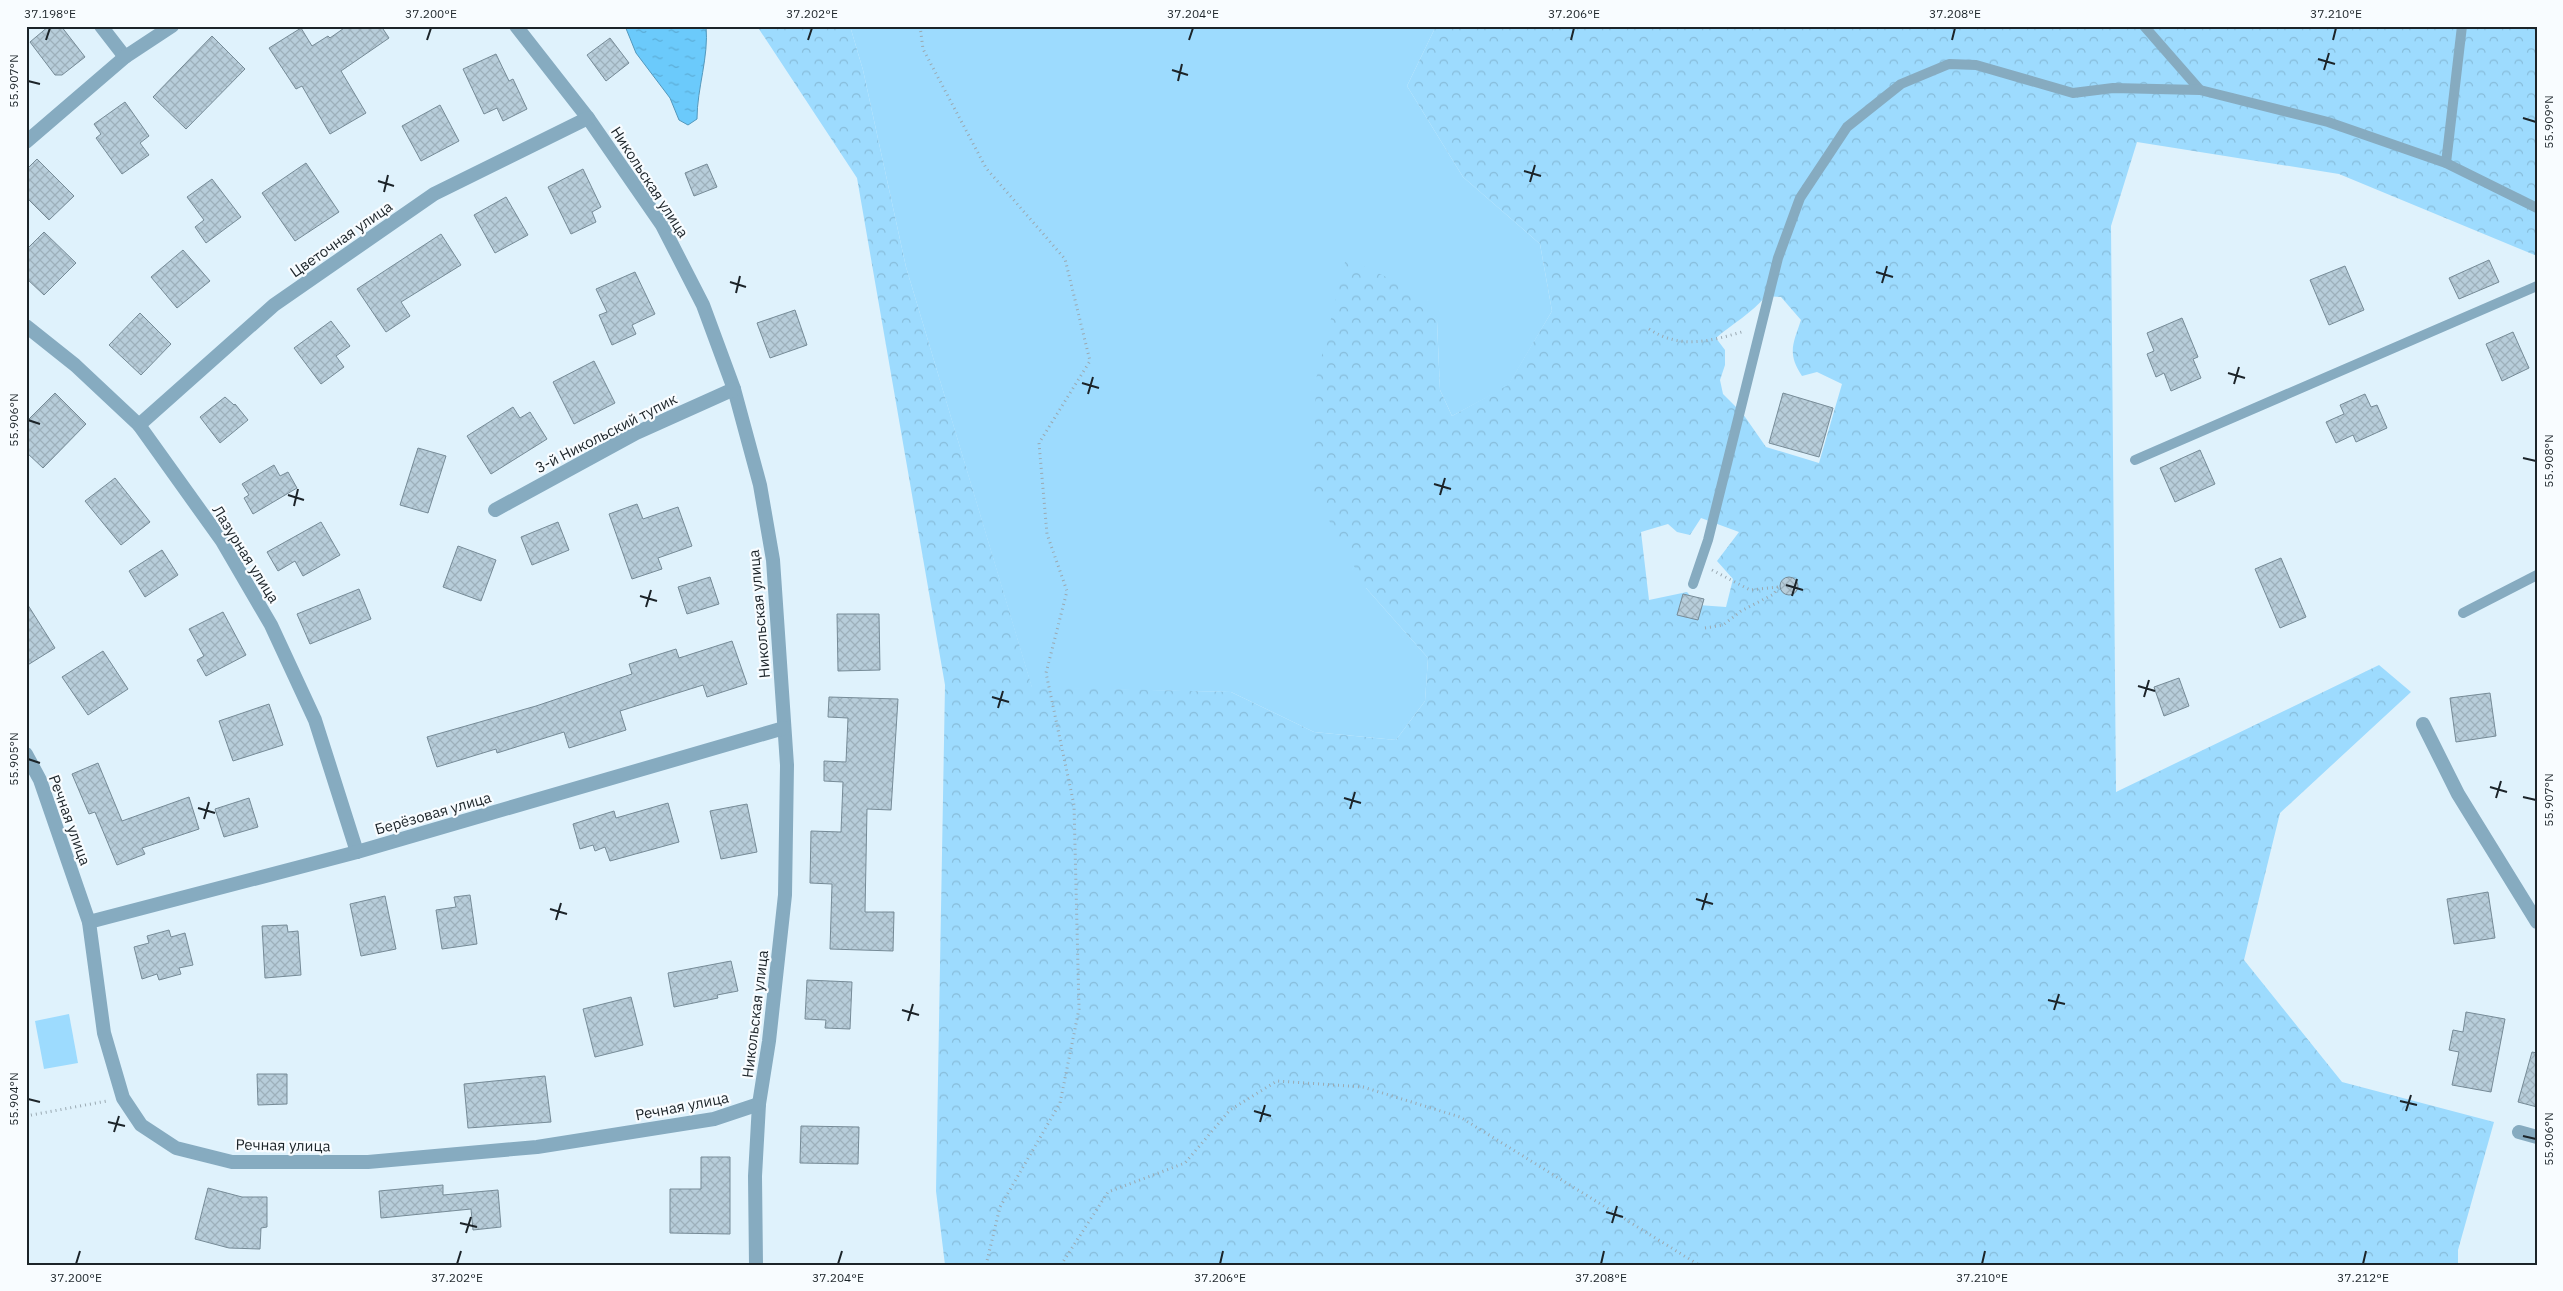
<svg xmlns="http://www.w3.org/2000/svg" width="2563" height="1291" viewBox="0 0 2563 1291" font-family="'IBM Plex Sans',sans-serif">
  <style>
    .green { fill: #9ddbfe }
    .forest { fill: url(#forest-crowns); fill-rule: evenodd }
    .water { fill: url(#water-ripples); stroke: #5398bc }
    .building { fill: url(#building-cross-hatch); stroke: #768b97 }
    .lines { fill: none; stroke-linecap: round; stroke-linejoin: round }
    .path { stroke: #9aa9b2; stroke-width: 3; stroke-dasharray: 1 4; stroke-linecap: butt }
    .service { stroke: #86abc0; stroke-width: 10 }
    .minor { stroke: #86abc0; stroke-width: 14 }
    .ticks { fill: none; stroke: #1c2429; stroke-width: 2 }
    .labels { text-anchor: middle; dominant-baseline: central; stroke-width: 4.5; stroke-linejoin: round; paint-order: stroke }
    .street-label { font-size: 15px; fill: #1c2429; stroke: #f8fcff }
    .neatline { fill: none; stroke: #1c2429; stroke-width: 2 }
    .ticks-label { font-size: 12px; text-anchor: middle; fill: #1c2429 }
  </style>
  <defs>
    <pattern id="forest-crowns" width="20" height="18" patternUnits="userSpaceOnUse" patternTransform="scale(1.25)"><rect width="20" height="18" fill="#9ddbfe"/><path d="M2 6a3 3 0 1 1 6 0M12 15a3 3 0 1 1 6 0" fill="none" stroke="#87bcda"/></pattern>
    <pattern id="water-ripples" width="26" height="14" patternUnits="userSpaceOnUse" patternTransform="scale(1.25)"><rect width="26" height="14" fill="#6bcafb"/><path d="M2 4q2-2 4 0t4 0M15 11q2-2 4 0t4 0" fill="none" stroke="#5cadd7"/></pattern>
    <pattern id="building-cross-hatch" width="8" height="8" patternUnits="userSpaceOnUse" patternTransform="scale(1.25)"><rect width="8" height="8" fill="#b7cdda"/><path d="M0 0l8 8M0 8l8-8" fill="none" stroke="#9db0bb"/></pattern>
  </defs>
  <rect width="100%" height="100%" fill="#dff2fc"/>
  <g class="green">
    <polygon points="850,26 1436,26 1407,86 1463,177 1540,244 1552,311 1508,386 1452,416 1440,390 1437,321 1366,588 1428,658 1425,701 1396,740 1314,732 1231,692 1032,688 906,267 863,70"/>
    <polygon points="69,1014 78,1063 44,1069 35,1021"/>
  </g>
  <path class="forest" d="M757,26H850L863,70L906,267L1032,687L1231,692L1314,732L1396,740L1425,701L1428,658L1366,588L1313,491L1316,379L1346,258L1399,283L1437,322L1440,390L1452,416L1508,385L1552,311L1540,244L1463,177L1407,86L1436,26H2537V256L2339,174L2137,142L2111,226L2116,792L2379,665L2411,692L2280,813L2244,960L2342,1082L2494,1122L2458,1250V1265H945L936,1191L945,685L857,178ZM1766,296L1781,297L1801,320C1793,344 1787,353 1802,376L1817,372L1842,384L1819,463L1766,447L1743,414L1723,394L1720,380L1725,365V350L1716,338C1732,324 1752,313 1766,296ZM1701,518L1739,532L1717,561L1733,579L1726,607L1698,605L1687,592L1649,600L1641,532L1668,524L1677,532L1690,535Z"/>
  <path class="water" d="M625,26H706C709,57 697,88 697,119L688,125L679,120L670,98L636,53Z"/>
  <g class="building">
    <polygon points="49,26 61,26 85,57 62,75 55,75 30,42"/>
    <polygon points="347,26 381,26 389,38 341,71 366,113 330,134 302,86 296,89 269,48 301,28 312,46 328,36 330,38"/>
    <polygon points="212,36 245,69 186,129 153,97"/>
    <polygon points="610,38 629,63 606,81 587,55"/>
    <polygon points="496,54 509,81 513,79 527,109 503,121 497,108 484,114 463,69"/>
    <polygon points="125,102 149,136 140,143 149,155 122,174 96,138 101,134 94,124"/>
    <polygon points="440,105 459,141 421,161 402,126"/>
    <polygon points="37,159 74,196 49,220 26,197 26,170"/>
    <polygon points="306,163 339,212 295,241 262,193"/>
    <polygon points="707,164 717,187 694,196 685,173"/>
    <polygon points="583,169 601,207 592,212 596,222 571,234 548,187"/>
    <polygon points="212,179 241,217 206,243 195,227 204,220 187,197"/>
    <polygon points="506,197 528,235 495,253 474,215"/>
    <polygon points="44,232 76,263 44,295 26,278 26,250"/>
    <polygon points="441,234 461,265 401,302 410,316 386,332 357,289"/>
    <polygon points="183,250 210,281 177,308 151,277"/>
    <polygon points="2489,260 2499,282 2459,299 2449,278"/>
    <polygon points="2345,266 2364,310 2329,325 2310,280"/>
    <polygon points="635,272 655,314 632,325 636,334 612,345 599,315 607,312 596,289"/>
    <polygon points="795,310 807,345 770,358 757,323"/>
    <polygon points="140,313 171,344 141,375 109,345"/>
    <polygon points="2182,318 2198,357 2193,359 2201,378 2171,391 2164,373 2156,377 2147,354 2154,351 2147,333"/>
    <polygon points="331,321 350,346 336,356 344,367 321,384 294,348"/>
    <polygon points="2513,332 2529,368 2502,381 2486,344"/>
    <polygon points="594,361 615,403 574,424 553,382"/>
    <polygon points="55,393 86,424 43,468 26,452 26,422"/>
    <polygon points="1783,393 1833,408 1819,457 1769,443"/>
    <polygon points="2365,394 2371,407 2377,405 2387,428 2356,442 2353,435 2336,443 2326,422 2344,414 2340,405"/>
    <polygon points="225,397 234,405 235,404 248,420 220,443 200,417"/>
    <polygon points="513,407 520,418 530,412 547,439 491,474 467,436"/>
    <polygon points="418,448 446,456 428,513 400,505"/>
    <polygon points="2200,450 2215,484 2175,502 2160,468"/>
    <polygon points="274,465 280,476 288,472 297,488 253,514 244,498 249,495 242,484"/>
    <polygon points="115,478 150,522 121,545 85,501"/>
    <polygon points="637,504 643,519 678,507 692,546 658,558 662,569 632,579 609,514"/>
    <polygon points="321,522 340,555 303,576 295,561 278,571 267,552"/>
    <polygon points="558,522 569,550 532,565 521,537"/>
    <polygon points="458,546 496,560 481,601 443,587"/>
    <polygon points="162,550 178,575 145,597 129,571"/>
    <polygon points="2281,558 2306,617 2280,628 2255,569"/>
    <circle cx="1789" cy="586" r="9"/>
    <polygon points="710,577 719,604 687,614 678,587"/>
    <polygon points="359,589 371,619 310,644 297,614"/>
    <polygon points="1683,594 1704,599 1698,620 1677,615"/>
    <polygon points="26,602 55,648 26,666"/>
    <polygon points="223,612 246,655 206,676 197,660 204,656 189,629"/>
    <polygon points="837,614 879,614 880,670 838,671"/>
    <polygon points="732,641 747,684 707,697 703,685 620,711 626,730 569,748 564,732 497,753 496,749 437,767 427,737 536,706 632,674 629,664 676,649 679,658"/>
    <polygon points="103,651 128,689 88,715 62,677"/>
    <polygon points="2179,678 2189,706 2164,716 2154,687"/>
    <polygon points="2490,693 2496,736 2456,742 2450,698"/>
    <polygon points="829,697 898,699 891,810 867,809 865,912 894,912 893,951 830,949 832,884 810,883 811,831 841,832 843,782 824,781 824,761 846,762 848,718 828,717"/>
    <polygon points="269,704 283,745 233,761 219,721"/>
    <polygon points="98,763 122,821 189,797 199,829 142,848 145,854 117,865 95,812 89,814 72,774"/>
    <polygon points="249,798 258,827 224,837 215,809"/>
    <polygon points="668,803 679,842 610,861 605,847 595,851 593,845 580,849 573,824 614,811 616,818"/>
    <polygon points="747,804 757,852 721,859 710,811"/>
    <polygon points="2488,892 2495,938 2454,944 2447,899"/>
    <polygon points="470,895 477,944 442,949 436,910 456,907 454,897"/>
    <polygon points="385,896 396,949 361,956 350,904"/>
    <polygon points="287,925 288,932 298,931 301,975 265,978 262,926"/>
    <polygon points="169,930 171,937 185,933 193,965 179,968 181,974 159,980 157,974 142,979 134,947 149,943 147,936"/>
    <polygon points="731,961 738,991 717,995 718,998 674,1007 668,973"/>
    <polygon points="807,980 852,982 850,1029 825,1028 826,1020 805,1019"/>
    <polygon points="631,997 643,1045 595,1057 583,1009"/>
    <polygon points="2466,1012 2505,1019 2491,1092 2452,1085 2459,1052 2449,1050 2453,1030 2463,1032"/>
    <polygon points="2532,1052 2537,1053 2537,1107 2518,1102"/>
    <polygon points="257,1074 287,1074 287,1104 258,1105"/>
    <polygon points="545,1076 551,1122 468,1128 464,1084"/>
    <polygon points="801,1126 859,1127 858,1164 800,1163"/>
    <polygon points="701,1157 730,1157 730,1234 670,1233 670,1189 701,1189"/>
    <polygon points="443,1185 443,1195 498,1190 501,1227 473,1230 471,1209 381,1218 379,1191"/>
    <polygon points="208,1188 242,1197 267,1197 267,1227 261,1228 260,1249 229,1248 195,1239"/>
  </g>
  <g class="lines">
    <g class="path">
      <polyline points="920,26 923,49 986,168 1065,259 1090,361 1039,443 1047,534 1067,591 1046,673 1074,805 1079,1009 1060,1103 1000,1207 986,1265"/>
      <path d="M1649,329C1681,350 1711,341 1745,331"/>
      <polyline points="1712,570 1750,590 1778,587"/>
      <polyline points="1705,628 1723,625 1741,611 1774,594 1778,587"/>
      <polyline points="26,1116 107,1101"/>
      <polyline points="1061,1265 1108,1192 1185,1163 1230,1110 1277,1081 1363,1087 1460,1117 1699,1265"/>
    </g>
    <g class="service">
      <polyline points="2144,26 2200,90"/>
      <polyline points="2446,163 2462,26"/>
      <polyline points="2135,460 2537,286"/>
      <polyline points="1693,584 1708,540 1778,258 1800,198 1847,127 1901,84 1949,64 1976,65 2073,93 2113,88 2200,90 2328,122 2446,163 2537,208"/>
      <polyline points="2463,613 2537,575"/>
    </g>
    <g class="minor">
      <polyline points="101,26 125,57"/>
      <polyline points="516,26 588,118 662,225 703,305 734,389 760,485 773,560 787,765 785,895 769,1041 759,1104 755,1176 756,1265"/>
      <polyline points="26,142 125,57 172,26"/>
      <polyline points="26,326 75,365 139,425 222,541 271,625 315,720 357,852"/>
      <polyline points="139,425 274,305 434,194 588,118"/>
      <polyline points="495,510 636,433 734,389"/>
      <polyline points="2423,724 2458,794 2537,922"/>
      <polyline points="26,754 40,780 89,922 104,1033 123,1098 141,1125 176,1148 232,1162 368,1162 537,1147 714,1119 759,1104"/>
      <polyline points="89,922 357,852 784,728"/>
      <polyline points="2519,1132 2537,1137"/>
    </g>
  </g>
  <path class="ticks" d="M46,40L50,28M427,40L431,28M808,40L812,28M1189,40L1193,28M1571,40L1574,28M1952,40L1955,28M2333,40L2336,28M2318,59L2335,64M1172,70L1188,75M2324,70L2329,53M28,81L40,84M1178,81L1182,64M2523,118L2536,122M1524,171L1541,176M378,181L394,186M1530,182L1535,165M384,192L388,175M1876,272L1893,277M730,282L746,287M1882,283L1887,266M736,293L740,276M2228,373L2245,378M1082,383L1099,388M2234,384L2239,367M1088,394L1093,377M28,420L40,424M2523,458L2536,461M1434,484L1451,489M288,495L304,500M1440,495L1445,478M294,506L298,489M1786,585L1803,590M640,596L657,601M1792,596L1797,579M646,607L651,590M2138,686L2155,691M992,697L1009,702M2144,697L2149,680M998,708L1003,691M28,759L40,763M2490,787L2507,792M2523,797L2536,800M1344,798L1361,803M2496,798L2501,781M198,808L215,813M1350,809L1355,792M204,819L209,802M1696,899L1713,904M550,909L567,914M1702,910L1707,893M556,920L561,903M2048,1000L2065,1004M902,1010L919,1015M2054,1010L2059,994M908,1021L913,1004M28,1099L40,1102M2400,1101L2417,1105M1254,1111L1271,1116M2406,1111L2411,1095M108,1122L125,1126M1260,1122L1265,1105M114,1132L119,1116M2523,1136L2536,1139M1606,1212L1623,1217M460,1223L477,1227M1612,1223L1617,1206M466,1233L471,1217M76,1264L80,1251M457,1264L461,1251M838,1264L842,1251M1220,1264L1223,1251M1601,1264L1604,1251M1982,1264L1985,1251M2363,1264L2366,1251"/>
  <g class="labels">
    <g class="street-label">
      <text transform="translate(650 182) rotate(57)">Никольская улица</text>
      <text transform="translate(341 239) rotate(-35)">Цветочная улица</text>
      <text transform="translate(606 433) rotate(-27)">3-й Никольский тупик</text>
      <text transform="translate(246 554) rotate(58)">Лазурная улица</text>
      <text transform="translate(759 614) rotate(-95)">Никольская улица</text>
      <text transform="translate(433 813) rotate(-16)">Берёзовая улица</text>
      <text transform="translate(70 820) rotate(70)">Речная улица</text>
      <text transform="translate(755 1014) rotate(-83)">Никольская улица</text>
      <text transform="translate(682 1106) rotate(-11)">Речная улица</text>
      <text transform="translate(283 1145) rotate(1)">Речная улица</text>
    </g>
  </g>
  <rect width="2563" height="1291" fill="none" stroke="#f8fcff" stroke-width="55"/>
  <rect x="28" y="28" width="2508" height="1236" class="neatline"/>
  <g class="ticks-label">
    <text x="50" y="18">37.198°E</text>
    <text x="431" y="18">37.200°E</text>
    <text x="812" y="18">37.202°E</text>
    <text x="1193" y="18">37.204°E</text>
    <text x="1574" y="18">37.206°E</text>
    <text x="1955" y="18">37.208°E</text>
    <text x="2336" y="18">37.210°E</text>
    <text transform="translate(14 81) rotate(-90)" y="4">55.907°N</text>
    <text transform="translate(2549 122) rotate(-90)" y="4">55.909°N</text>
    <text transform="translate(14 420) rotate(-90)" y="4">55.906°N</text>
    <text transform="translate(2549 461) rotate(-90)" y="4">55.908°N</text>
    <text transform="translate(14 759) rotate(-90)" y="4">55.905°N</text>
    <text transform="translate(2549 800) rotate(-90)" y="4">55.907°N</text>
    <text transform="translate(14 1099) rotate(-90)" y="4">55.904°N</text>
    <text transform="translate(2549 1139) rotate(-90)" y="4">55.906°N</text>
    <text x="76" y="1282">37.200°E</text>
    <text x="457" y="1282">37.202°E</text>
    <text x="838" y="1282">37.204°E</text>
    <text x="1220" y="1282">37.206°E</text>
    <text x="1601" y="1282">37.208°E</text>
    <text x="1982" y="1282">37.210°E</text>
    <text x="2363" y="1282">37.212°E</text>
  </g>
</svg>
